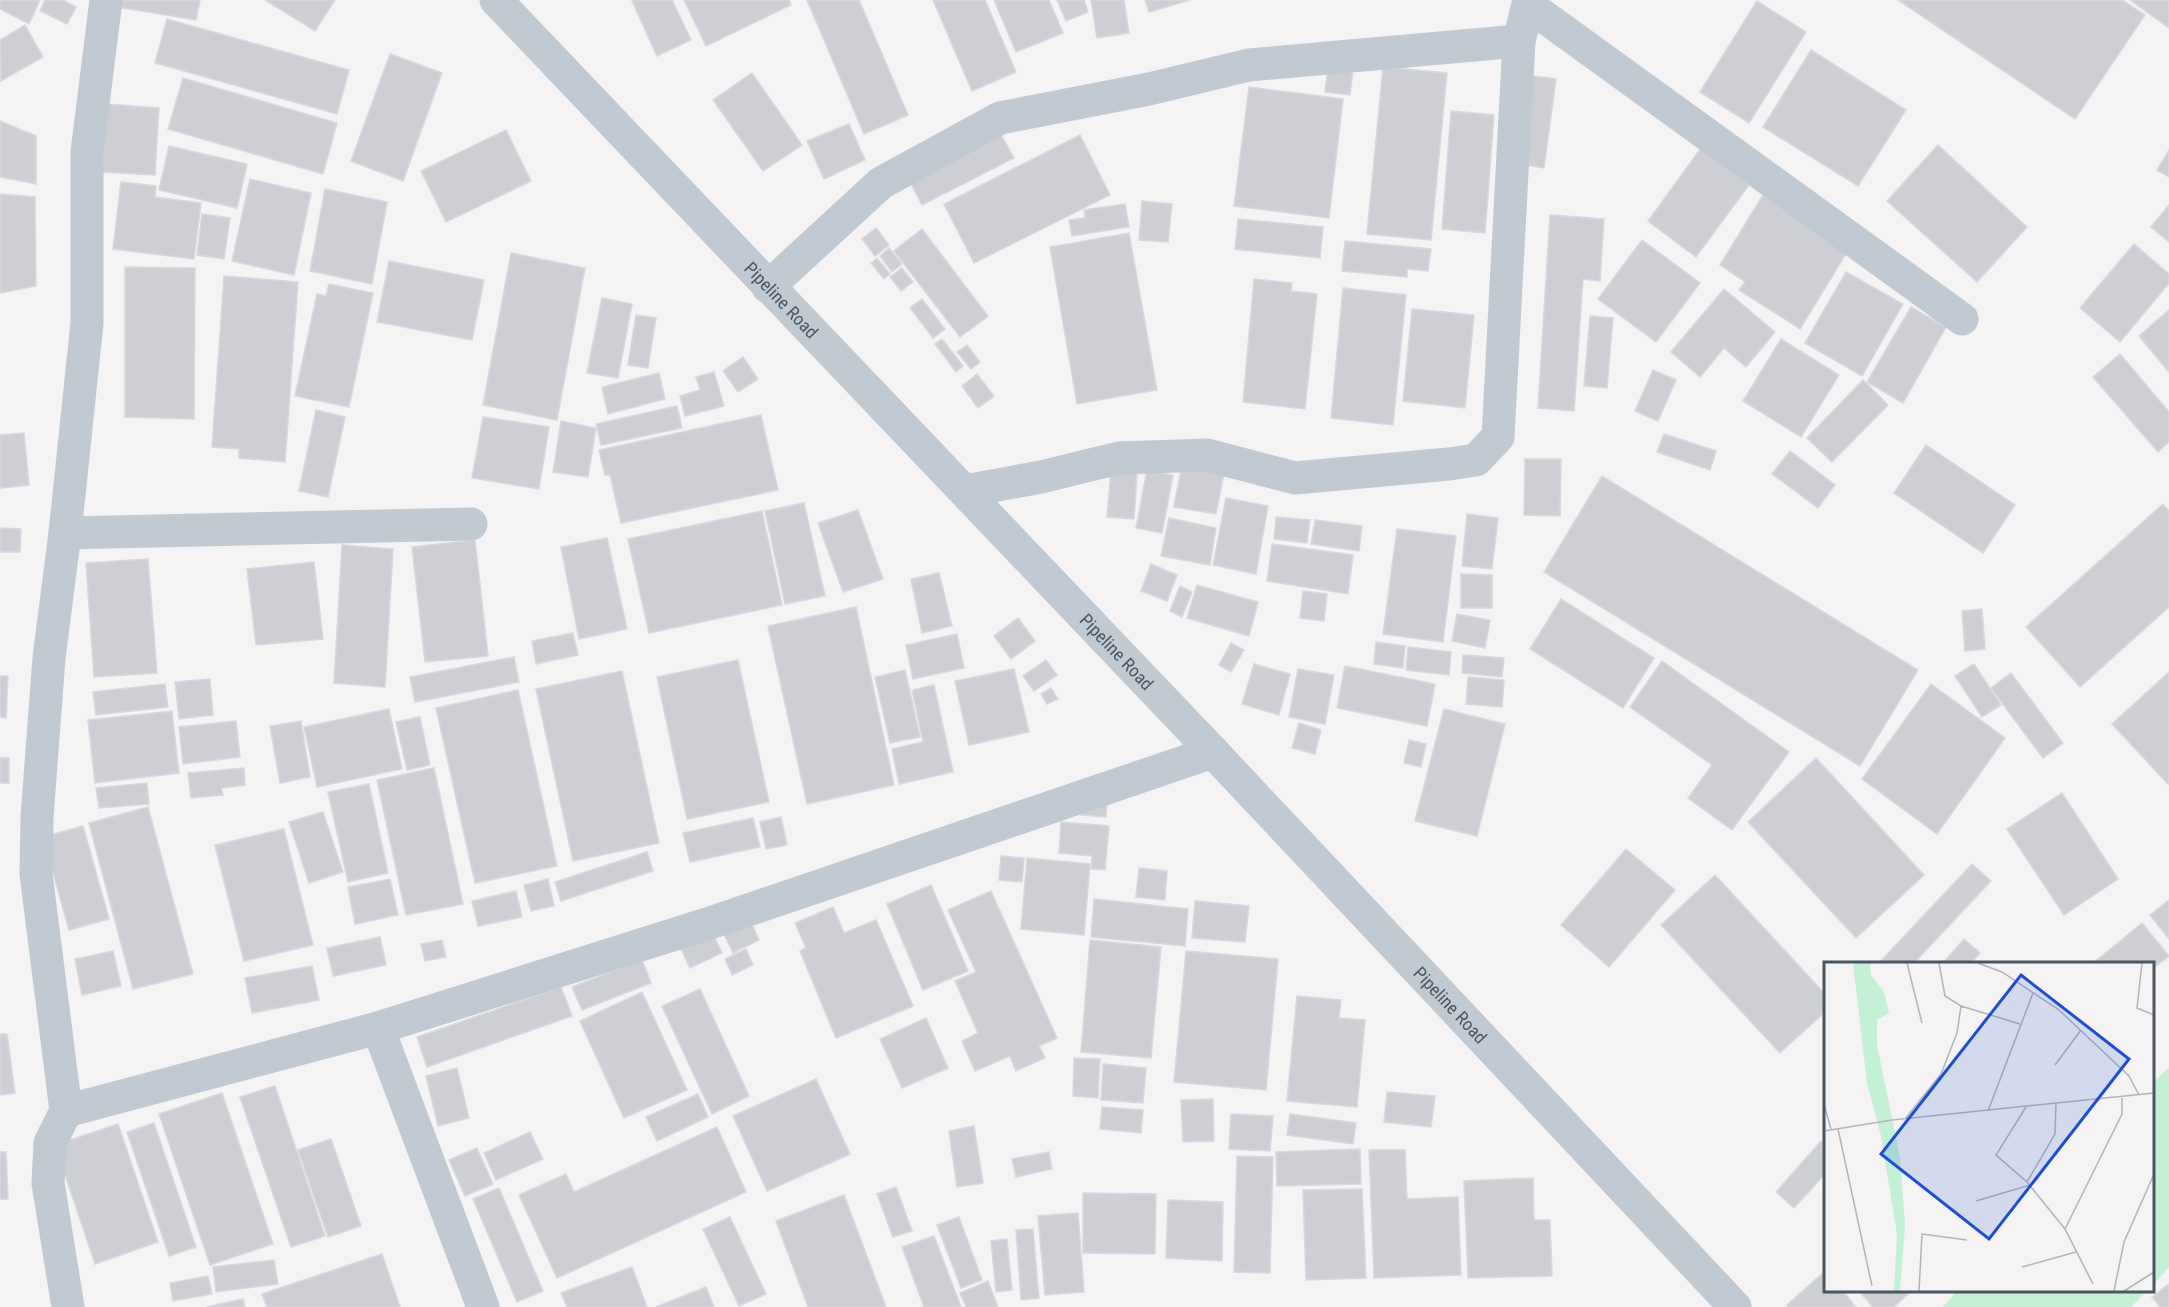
<svg xmlns="http://www.w3.org/2000/svg" width="2169" height="1307" viewBox="0 0 2169 1307" font-family="'Roboto Condensed',sans-serif">
  <style>
    .green { fill: #c3f1d5 }
    .building { fill: #cdcfd5; stroke: #d7d9de; stroke-width: 1.5 }
    .lines { fill: none; stroke-linecap: round; stroke-linejoin: round }
    .minor { stroke: #c1cad2; stroke-width: 33 }
    .labels { text-anchor: middle; dominant-baseline: central; stroke-width: 6; stroke-linejoin: round; paint-order: stroke }
    .street-label { font-size: 18px; fill: #4a5661; stroke: #fff }
    .inset-road { fill: none; stroke: #b1b4b9; stroke-width: 1.5 }
    .view { fill: #1d4ed8; fill-opacity: 0.15; stroke: #1d4ed8; stroke-width: 3 }
    .inset-edge { fill: none; stroke: #4a5661; stroke-width: 3 }
  </style>
  <rect width="100%" height="100%" fill="#f5f3f3"/>
  <g class="green">
    <polygon points="2169,1068 2169,1267 2153,1285 2153,1082"/>
    <polygon points="1957,1291 1957,1290 2147,1291 2131,1307 1943,1307"/>
  </g>
  <g class="building">
    <polygon points="0,0 40,0 29,24 0,9"/>
    <polygon points="45,0 63,0 76,7 67,24 40,11"/>
    <polygon points="117,0 200,0 196,20 116,7"/>
    <polygon points="265,0 335,0 315,31"/>
    <polygon points="634,0 672,0 691,40 657,56 632,1"/>
    <polygon points="684,0 789,0 791,5 706,46"/>
    <polygon points="807,0 859,0 908,115 864,134"/>
    <polygon points="933,0 985,0 1016,72 972,91"/>
    <polygon points="994,0 1049,0 1063,33 1016,52"/>
    <polygon points="1057,0 1084,0 1088,12 1066,21"/>
    <polygon points="1091,0 1124,0 1129,33 1097,38"/>
    <polygon points="1145,0 1190,0 1149,12"/>
    <polygon points="1898,0 2122,0 2145,15 2075,119"/>
    <polygon points="2130,0 2169,0 2169,28"/>
    <polygon points="1757,1 1806,32 1749,123 1700,92"/>
    <polygon points="167,19 349,70 337,114 155,63"/>
    <polygon points="25,25 43,57 1,81 0,40"/>
    <polygon points="1811,50 1906,110 1858,186 1763,127"/>
    <polygon points="390,54 442,73 403,181 351,161"/>
    <polygon points="1329,59 1354,61 1350,95 1325,92"/>
    <polygon points="1383,67 1447,73 1431,240 1367,234"/>
    <polygon points="752,73 802,145 763,171 713,100"/>
    <polygon points="1532,76 1556,79 1544,168 1520,164"/>
    <polygon points="183,78 337,123 323,174 168,129"/>
    <polygon points="1249,87 1343,99 1329,218 1234,206"/>
    <polygon points="106,104 159,108 155,175 102,172"/>
    <polygon points="1451,111 1494,115 1485,233 1442,229"/>
    <polygon points="0,121 36,136 36,184 0,177"/>
    <polygon points="849,124 865,160 824,179 807,141"/>
    <polygon points="997,128 1014,158 922,205 906,174"/>
    <polygon points="506,130 531,181 446,222 421,171"/>
    <polygon points="1080,135 1110,195 974,263 944,204"/>
    <polygon points="1938,145 2027,227 1977,282 1887,201"/>
    <polygon points="169,146 247,164 237,208 159,190"/>
    <polygon points="1701,148 1749,185 1696,257 1648,221"/>
    <polygon points="2169,150 2169,177 2157,170"/>
    <polygon points="250,179 311,193 294,275 232,261"/>
    <polygon points="121,182 156,186 155,197 201,203 194,259 113,249"/>
    <polygon points="325,189 387,202 372,284 310,271"/>
    <polygon points="0,194 35,197 36,286 0,293"/>
    <polygon points="1763,195 1849,249 1800,329 1739,290 1745,282 1720,265"/>
    <polygon points="1142,201 1172,204 1168,242 1139,240"/>
    <polygon points="1125,204 1129,227 1072,236 1069,220 1085,218 1084,210"/>
    <polygon points="2169,205 2169,242 2151,227"/>
    <polygon points="202,214 230,218 224,259 197,255"/>
    <polygon points="1550,215 1604,219 1600,281 1583,279 1574,411 1538,408"/>
    <polygon points="1238,219 1323,227 1320,258 1235,249"/>
    <polygon points="876,228 889,245 875,256 862,239"/>
    <polygon points="922,229 988,316 960,337 894,251"/>
    <polygon points="1129,233 1157,390 1077,404 1050,247"/>
    <polygon points="1642,240 1700,283 1656,342 1598,299"/>
    <polygon points="1345,241 1431,249 1428,271 1407,269 1407,277 1342,271"/>
    <polygon points="2134,244 2169,274 2169,283 2120,342 2080,308"/>
    <polygon points="889,248 902,264 892,272 880,256"/>
    <polygon points="511,253 585,268 557,420 483,405"/>
    <polygon points="877,258 890,274 884,279 871,263"/>
    <polygon points="389,261 484,280 472,340 377,322"/>
    <polygon points="125,267 195,268 194,419 125,417"/>
    <polygon points="902,268 913,282 901,291 890,277"/>
    <polygon points="1846,272 1903,304 1862,376 1805,343"/>
    <polygon points="224,276 298,282 285,462 239,458 239,449 212,447"/>
    <polygon points="1254,279 1292,283 1291,291 1317,294 1305,409 1243,402"/>
    <polygon points="329,284 373,293 349,407 295,396 317,294 326,296"/>
    <polygon points="1343,288 1406,295 1393,425 1331,418"/>
    <polygon points="1724,289 1775,332 1746,367 1724,348 1700,377 1671,352"/>
    <polygon points="602,298 632,304 618,378 587,373"/>
    <polygon points="922,299 945,329 933,338 910,308"/>
    <polygon points="1911,307 1946,327 1903,403 1867,382"/>
    <polygon points="1412,309 1474,315 1465,408 1403,401"/>
    <polygon points="2169,310 2169,372 2139,336"/>
    <polygon points="636,315 656,318 648,368 628,365"/>
    <polygon points="1590,316 1613,318 1607,388 1584,386"/>
    <polygon points="942,339 963,366 956,372 935,344"/>
    <polygon points="1781,339 1839,375 1801,437 1743,401"/>
    <polygon points="967,345 980,362 971,369 957,352"/>
    <polygon points="2120,354 2169,412 2169,442 2158,452 2093,377"/>
    <polygon points="743,357 758,379 738,392 723,371"/>
    <polygon points="1653,370 1676,380 1658,421 1635,411"/>
    <polygon points="714,372 724,406 685,416 680,396 700,390 696,377"/>
    <polygon points="659,373 665,399 608,414 602,387"/>
    <polygon points="977,374 994,396 978,408 962,386"/>
    <polygon points="1863,380 1888,405 1832,462 1807,438"/>
    <polygon points="677,406 682,428 601,445 596,424"/>
    <polygon points="316,410 345,417 328,497 299,491"/>
    <polygon points="761,415 778,490 621,523 610,475 605,475 599,450"/>
    <polygon points="483,417 549,427 539,489 472,478"/>
    <polygon points="561,421 596,428 588,477 553,472"/>
    <polygon points="24,433 29,485 0,488 0,435"/>
    <polygon points="1664,434 1716,451 1710,470 1657,452"/>
    <polygon points="1926,445 2015,505 1983,553 1894,493"/>
    <polygon points="1790,451 1835,485 1818,508 1772,474"/>
    <polygon points="1525,459 1561,459 1560,516 1524,515"/>
    <polygon points="1182,464 1224,473 1216,514 1174,507"/>
    <polygon points="1147,470 1173,475 1162,533 1136,528"/>
    <polygon points="1111,471 1137,473 1134,519 1107,517"/>
    <polygon points="1602,476 1918,670 1860,766 1544,572"/>
    <polygon points="1226,498 1268,506 1256,574 1213,565"/>
    <polygon points="804,503 825,596 785,604 765,511"/>
    <polygon points="2163,504 2169,511 2169,607 2080,687 2026,627"/>
    <polygon points="858,510 883,579 843,592 818,523"/>
    <polygon points="762,511 782,605 649,633 628,539"/>
    <polygon points="1467,514 1498,518 1492,569 1462,566"/>
    <polygon points="1276,517 1310,520 1307,543 1274,539"/>
    <polygon points="1169,518 1216,528 1210,565 1161,556"/>
    <polygon points="1315,520 1362,526 1359,551 1311,544"/>
    <polygon points="0,528 21,529 20,552 0,552"/>
    <polygon points="1397,529 1456,536 1443,642 1383,634"/>
    <polygon points="607,538 627,629 579,639 561,547"/>
    <polygon points="475,540 488,656 425,662 412,547"/>
    <polygon points="1272,544 1353,555 1348,594 1267,581"/>
    <polygon points="342,545 393,549 385,687 334,683"/>
    <polygon points="148,559 157,673 94,677 86,563"/>
    <polygon points="314,562 323,639 256,645 247,569"/>
    <polygon points="1151,564 1177,575 1167,601 1141,591"/>
    <polygon points="939,573 952,626 922,633 911,579"/>
    <polygon points="1461,574 1492,575 1492,608 1461,608"/>
    <polygon points="1197,585 1258,602 1249,636 1187,618"/>
    <polygon points="1180,586 1192,592 1182,617 1170,611"/>
    <polygon points="1303,591 1327,594 1324,621 1300,618"/>
    <polygon points="1561,599 1654,658 1623,708 1530,649"/>
    <polygon points="856,607 894,785 807,804 768,626"/>
    <polygon points="1982,609 1985,649 1965,651 1962,611"/>
    <polygon points="1457,614 1490,620 1485,648 1452,641"/>
    <polygon points="1018,618 1035,641 1011,659 994,636"/>
    <polygon points="573,633 578,655 536,664 532,641"/>
    <polygon points="957,634 964,668 913,679 906,645"/>
    <polygon points="1376,642 1405,646 1403,668 1374,664"/>
    <polygon points="1231,643 1244,650 1231,672 1219,665"/>
    <polygon points="1408,647 1451,652 1449,675 1406,670"/>
    <polygon points="1463,655 1504,658 1502,677 1462,673"/>
    <polygon points="514,657 519,682 415,702 410,677"/>
    <polygon points="738,660 769,802 687,819 657,677"/>
    <polygon points="1046,660 1057,675 1034,691 1023,676"/>
    <polygon points="1662,661 1789,752 1732,830 1688,798 1712,765 1630,707"/>
    <polygon points="1254,664 1290,674 1279,715 1242,704"/>
    <polygon points="1974,664 2001,705 1982,717 1955,676"/>
    <polygon points="1345,666 1435,684 1427,726 1337,708"/>
    <polygon points="1014,669 1029,732 969,745 955,681"/>
    <polygon points="1298,669 1334,675 1325,724 1289,717"/>
    <polygon points="905,670 920,737 890,743 875,677"/>
    <polygon points="622,671 659,843 573,861 536,689"/>
    <polygon points="2169,672 2169,784 2168,784 2112,724"/>
    <polygon points="2011,673 2063,743 2043,758 1991,688"/>
    <polygon points="0,676 8,676 6,718 0,717"/>
    <polygon points="1468,677 1504,680 1502,707 1466,704"/>
    <polygon points="210,679 213,715 179,719 175,682"/>
    <polygon points="165,684 168,707 96,715 93,692"/>
    <polygon points="1931,684 2005,738 1937,834 1862,779"/>
    <polygon points="934,685 953,772 899,784 892,749 923,742 912,690"/>
    <polygon points="1051,688 1058,699 1047,704 1041,694"/>
    <polygon points="518,690 557,866 475,883 436,708"/>
    <polygon points="389,709 402,769 317,787 304,727"/>
    <polygon points="1444,709 1505,724 1477,836 1415,821"/>
    <polygon points="172,711 179,773 95,783 88,720"/>
    <polygon points="420,717 430,765 407,770 396,722"/>
    <polygon points="236,721 240,757 183,764 179,727"/>
    <polygon points="301,721 310,777 280,783 270,726"/>
    <polygon points="1299,723 1321,730 1315,754 1292,748"/>
    <polygon points="1409,740 1426,744 1421,767 1404,763"/>
    <rect x="0" y="758" width="9" height="25"/>
    <polygon points="1816,758 1924,875 1856,938 1748,822"/>
    <polygon points="244,768 245,785 221,788 223,795 191,798 188,773"/>
    <polygon points="434,768 463,904 406,915 377,780"/>
    <polygon points="147,783 149,804 99,808 96,788"/>
    <polygon points="369,784 388,873 348,882 328,792"/>
    <polygon points="2062,793 2118,879 2064,915 2007,829"/>
    <polygon points="1081,803 1107,805 1106,817 1081,815"/>
    <polygon points="148,807 193,974 133,989 89,823"/>
    <polygon points="323,812 343,872 309,883 289,822"/>
    <polygon points="781,817 787,845 766,849 760,822"/>
    <polygon points="753,818 760,847 690,862 683,833"/>
    <polygon points="1061,822 1109,826 1105,870 1091,869 1092,856 1059,853"/>
    <polygon points="83,826 109,919 69,930 43,837"/>
    <polygon points="284,829 313,945 244,961 215,845"/>
    <polygon points="1626,849 1675,890 1609,967 1561,925"/>
    <polygon points="647,852 653,871 561,901 555,882"/>
    <polygon points="1001,856 1024,858 1022,882 999,880"/>
    <polygon points="1027,858 1090,864 1084,935 1021,929"/>
    <polygon points="1972,864 1991,881 1913,964 1878,964"/>
    <polygon points="1139,868 1167,871 1165,900 1136,897"/>
    <polygon points="1715,875 1826,995 1826,1011 1780,1053 1661,925"/>
    <polygon points="390,879 398,915 355,924 348,887"/>
    <polygon points="548,879 554,906 531,911 524,885"/>
    <polygon points="931,885 968,971 923,990 887,904"/>
    <polygon points="516,891 522,917 478,926 472,901"/>
    <polygon points="991,891 1057,1038 1039,1046 1045,1058 1016,1071 1010,1056 975,1071 962,1041 978,1033 955,981 976,972 948,910"/>
    <polygon points="1094,899 1188,909 1185,946 1091,937"/>
    <polygon points="2169,900 2169,939 2150,915"/>
    <polygon points="1195,901 1249,906 1245,942 1192,938"/>
    <polygon points="833,907 844,933 876,920 913,1006 836,1038 800,951 806,948 795,923"/>
    <polygon points="749,918 759,940 733,953 722,930"/>
    <polygon points="2142,923 2169,956 2152,969 2152,964 2092,964"/>
    <polygon points="713,934 722,953 690,968 681,949"/>
    <polygon points="380,937 386,965 333,976 327,948"/>
    <polygon points="1964,939 1980,953 1970,964 1942,964"/>
    <polygon points="442,940 446,957 425,961 421,944"/>
    <polygon points="1090,940 1161,947 1151,1058 1081,1052"/>
    <polygon points="746,949 753,965 732,975 725,959"/>
    <polygon points="113,951 121,986 82,995 75,959"/>
    <polygon points="1186,951 1278,959 1266,1090 1174,1082"/>
    <polygon points="642,960 651,983 582,1010 572,987"/>
    <polygon points="312,966 319,1000 252,1013 245,978"/>
    <polygon points="561,987 572,1016 427,1067 417,1037"/>
    <polygon points="700,989 749,1096 712,1114 662,1006"/>
    <polygon points="642,992 687,1090 624,1118 580,1021"/>
    <polygon points="1297,996 1341,1000 1339,1018 1365,1020 1357,1107 1287,1101"/>
    <polygon points="926,1018 948,1068 902,1088 880,1039"/>
    <polygon points="0,1034 7,1034 15,1093 0,1095"/>
    <polygon points="1074,1058 1100,1059 1098,1098 1073,1096"/>
    <polygon points="1103,1064 1146,1068 1143,1103 1101,1100"/>
    <polygon points="457,1068 469,1118 438,1126 426,1076"/>
    <polygon points="816,1079 850,1154 767,1191 733,1116"/>
    <polygon points="275,1086 325,1236 291,1247 240,1097"/>
    <polygon points="1387,1092 1435,1096 1431,1127 1384,1122"/>
    <polygon points="222,1093 273,1244 210,1265 159,1114"/>
    <polygon points="698,1094 708,1117 657,1141 646,1117"/>
    <polygon points="1213,1099 1214,1141 1183,1142 1181,1100"/>
    <polygon points="1102,1107 1143,1110 1141,1133 1100,1129"/>
    <polygon points="1231,1114 1273,1116 1270,1151 1229,1149"/>
    <polygon points="1290,1114 1356,1123 1353,1144 1287,1135"/>
    <polygon points="154,1123 196,1247 169,1256 127,1132"/>
    <polygon points="118,1124 158,1242 95,1264 55,1145"/>
    <polygon points="974,1126 983,1183 957,1187 949,1131"/>
    <polygon points="717,1127 746,1192 557,1278 519,1195 566,1174 574,1192"/>
    <polygon points="530,1132 543,1159 496,1180 484,1153"/>
    <polygon points="331,1139 361,1226 328,1237 298,1150"/>
    <polygon points="1821,1141 1826,1145 1826,1173 1794,1208 1776,1192"/>
    <polygon points="477,1148 493,1184 465,1196 449,1160"/>
    <polygon points="1360,1149 1361,1184 1277,1186 1276,1152"/>
    <polygon points="1369,1150 1405,1150 1407,1199 1458,1197 1461,1275 1374,1278"/>
    <polygon points="0,1152 6,1152 8,1199 0,1199"/>
    <polygon points="1049,1152 1052,1169 1016,1177 1012,1159"/>
    <polygon points="1237,1156 1273,1157 1270,1273 1234,1272"/>
    <polygon points="1533,1178 1534,1220 1550,1220 1552,1276 1468,1278 1464,1181"/>
    <polygon points="896,1187 912,1231 893,1237 877,1194"/>
    <polygon points="499,1188 543,1291 517,1302 473,1199"/>
    <polygon points="1362,1189 1366,1278 1306,1280 1303,1190"/>
    <polygon points="1083,1193 1156,1194 1155,1254 1083,1253"/>
    <polygon points="844,1195 886,1307 808,1307 776,1221"/>
    <polygon points="1168,1200 1223,1202 1222,1261 1166,1258"/>
    <polygon points="1078,1213 1084,1292 1045,1295 1038,1216"/>
    <polygon points="730,1217 766,1294 739,1306 703,1229"/>
    <polygon points="959,1217 982,1280 961,1288 937,1225"/>
    <polygon points="1033,1229 1039,1298 1021,1300 1016,1230"/>
    <polygon points="934,1236 961,1307 924,1307 902,1247"/>
    <polygon points="1007,1239 1012,1290 996,1292 991,1241"/>
    <polygon points="382,1254 400,1307 267,1307 262,1294"/>
    <polygon points="274,1260 278,1284 216,1292 213,1267"/>
    <polygon points="632,1267 647,1307 567,1307 561,1293"/>
    <polygon points="1825,1271 1826,1290 1842,1290 1856,1307 1788,1307 1787,1305"/>
    <polygon points="208,1276 212,1294 173,1301 170,1283"/>
    <polygon points="988,1281 998,1307 966,1307 960,1293"/>
    <polygon points="2169,1284 2169,1307 2160,1307 2152,1297"/>
    <polygon points="706,1287 714,1307 656,1307"/>
    <polygon points="1858,1290 1912,1290 1894,1307 1873,1307"/>
    <polygon points="243,1299 245,1307 206,1307"/>
  </g>
  <g class="lines">
    <g class="minor">
      <path id="s1" d="M496,0L1213,752L1735,1307"/>
      <polyline points="1528,5 1962,319"/>
      <polyline points="768,287 881,183 1000,118 1149,89 1249,65 1519,41"/>
      <polyline points="965,491 1041,477 1119,458 1207,455 1295,478 1449,464 1476,460 1498,437 1519,41 1529,0"/>
      <polyline points="65,533 471,524"/>
      <polyline points="378,1028 483,1307"/>
      <polyline points="66,1111 378,1028 710,923 1213,752"/>
      <polyline points="68,1307 48,1183 50,1143 66,1111 36,874 37,817 49,658 65,533 87,323 87,152 106,0"/>
    </g>
  </g>
  <g class="labels">
    <g class="street-label">
      <text stroke="none"><textPath href="#s1" startOffset="414">Pipeline Road</textPath></text>
      <text stroke="none"><textPath href="#s1" startOffset="900">Pipeline Road</textPath></text>
      <text stroke="none"><textPath href="#s1" startOffset="1386">Pipeline Road</textPath></text>
    </g>
  </g>
  <g transform="translate(1824 962)">
    <rect width="330" height="330" fill="#f5f3f3"/>
    <path d="M29,1H46L47,13L60,30L65,51L53,58V83L76,195L81,263L76,329H70L73,272L57,174L43,121Z" fill="#c3f1d5"/>
    <path class="inset-road" d="M83,1L98,61M115,1L121,34L137,44L196,62M154,1L178,10L235,48L305,114L315,133M318,1L313,46L330,53M231,103L257,68M0,142L7,167M202,145L172,193L203,220L241,267L269,322M164,149L209,31M81,157L117,112L133,71L137,44M14,167L48,324M0,169L68,158L330,131M203,220L231,172L232,142M152,239L206,223M241,267L298,152V136M198,305L252,290M95,329L98,272L143,278M290,329L300,280L330,212M300,329L330,310"/>
    <path class="view" d="M197,13L305,97L165,277L57,192Z"/>
    <rect width="330" height="330" class="inset-edge"/>
  </g>
</svg>
